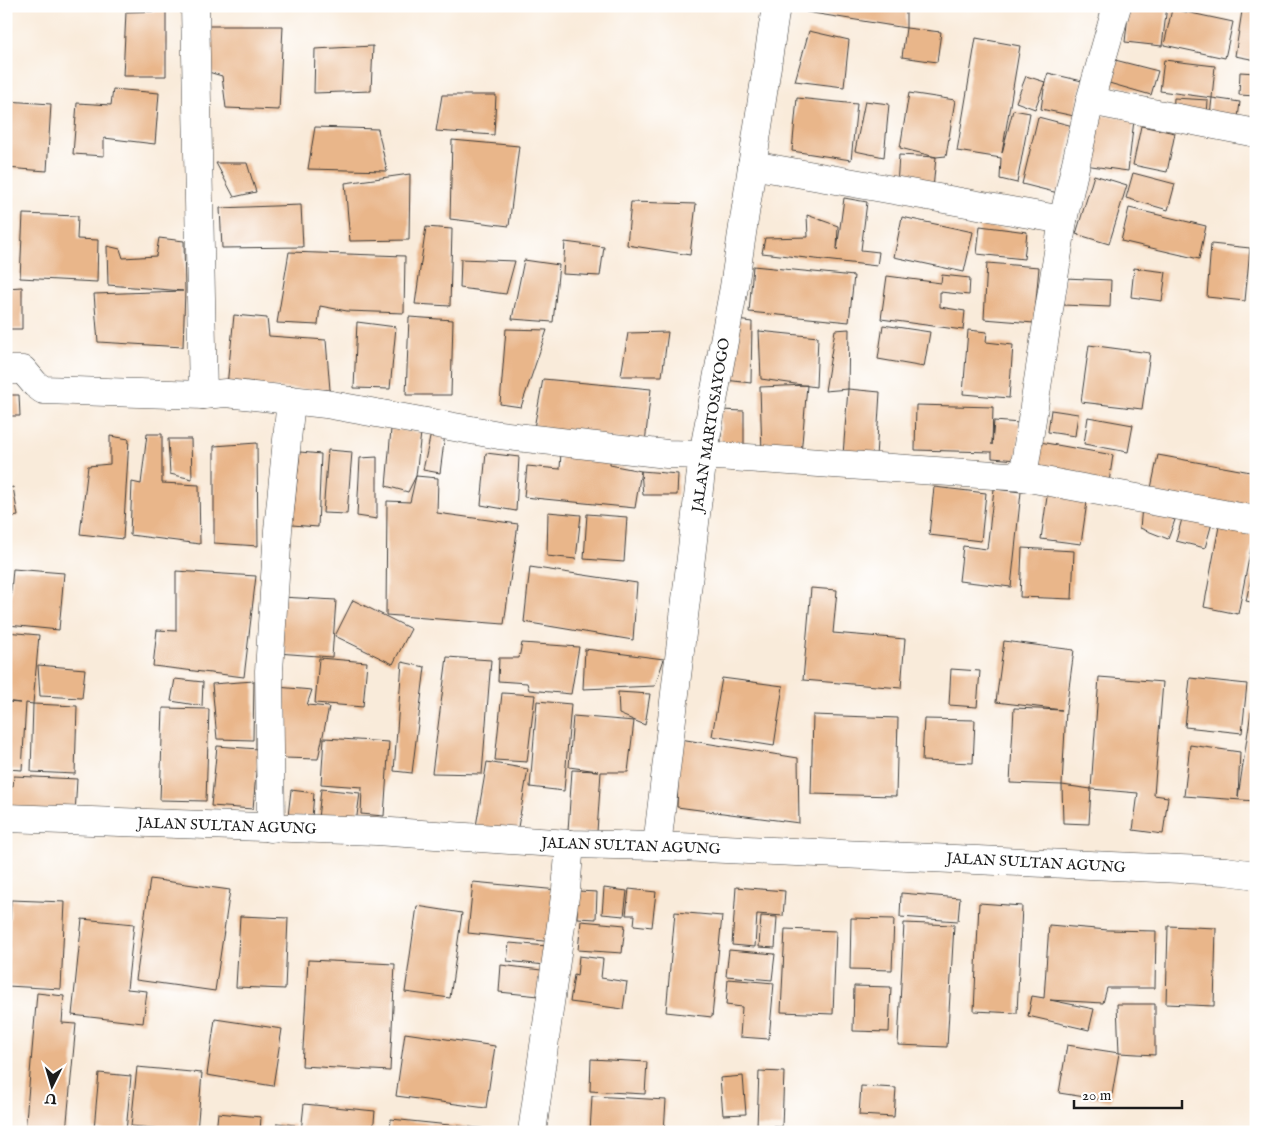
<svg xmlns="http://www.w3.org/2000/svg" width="1262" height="1138" viewBox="0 0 1262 1138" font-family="'IM FELL English',serif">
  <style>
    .building { fill: #e9b68a }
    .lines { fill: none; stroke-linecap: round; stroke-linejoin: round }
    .minor-casing { stroke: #3d3b38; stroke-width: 29 }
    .minor { stroke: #fff; stroke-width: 28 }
    .labels { text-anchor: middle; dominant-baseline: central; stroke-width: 4; stroke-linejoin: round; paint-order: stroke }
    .street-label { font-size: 15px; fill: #1c1c1c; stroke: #fff }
  </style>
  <rect width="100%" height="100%" fill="#fff"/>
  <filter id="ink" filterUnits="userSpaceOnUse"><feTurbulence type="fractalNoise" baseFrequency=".02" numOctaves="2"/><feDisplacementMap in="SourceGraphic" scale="10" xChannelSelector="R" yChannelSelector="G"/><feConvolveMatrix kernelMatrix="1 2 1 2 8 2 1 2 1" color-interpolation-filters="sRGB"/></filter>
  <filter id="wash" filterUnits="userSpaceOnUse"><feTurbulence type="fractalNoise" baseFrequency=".0096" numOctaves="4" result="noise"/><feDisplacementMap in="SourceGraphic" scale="20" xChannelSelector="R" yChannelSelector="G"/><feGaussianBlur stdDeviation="1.12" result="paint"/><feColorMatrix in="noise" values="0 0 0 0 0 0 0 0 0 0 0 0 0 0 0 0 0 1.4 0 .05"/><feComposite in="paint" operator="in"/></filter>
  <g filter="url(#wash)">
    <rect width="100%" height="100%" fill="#f9ebda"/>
    <g id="blocks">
      <g class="building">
        <polygon points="807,6 906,6 906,28 806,12"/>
        <polygon points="1129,6 1167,6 1162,46 1125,42"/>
        <polygon points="1172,9 1233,22 1225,58 1164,45"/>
        <polygon points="166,11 166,76 123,76 126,12"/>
        <polygon points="1242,11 1256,13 1256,60 1235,56"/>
        <polygon points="205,26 283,26 279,110 226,108 222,76 205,71"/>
        <polygon points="906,28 941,32 937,62 902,57"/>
        <polygon points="809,31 849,40 844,87 795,81"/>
        <polygon points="976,38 1020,46 1002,153 1013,110 1030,113 1017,183 1000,179 1001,158 957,151"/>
        <polygon points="373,46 371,91 314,93 315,49"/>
        <polygon points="1115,60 1158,71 1151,95 1109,83"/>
        <polygon points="1164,60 1215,66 1212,98 1160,91"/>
        <polygon points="1240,72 1256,73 1256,96 1239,95"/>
        <polygon points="1048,73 1082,81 1074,116 1041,109 1045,82 1035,109 1016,102 1026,76 1045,82"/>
        <polygon points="113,89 159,93 155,144 104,138 104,156 73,154 77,103 111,105"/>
        <polygon points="909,93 955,100 946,156 936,157 900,148"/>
        <polygon points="442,95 496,95 494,135 436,131"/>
        <polygon points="797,98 857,104 851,160 792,151"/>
        <polygon points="1174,98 1208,100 1207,117 1173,115"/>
        <polygon points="1212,98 1240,102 1238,118 1210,115"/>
        <polygon points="7,101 51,104 47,171 6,168"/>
        <polygon points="865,101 889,104 884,157 855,151"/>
        <polygon points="1090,114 1134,120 1128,171 1084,165"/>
        <polygon points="1038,117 1073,126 1058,193 1022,184"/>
        <polygon points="1141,126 1175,133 1167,172 1133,165"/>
        <polygon points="315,127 378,129 387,171 308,169"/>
        <polygon points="452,140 519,146 509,226 450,219"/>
        <polygon points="899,155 936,157 933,189 897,186"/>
        <polygon points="216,163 247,163 256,192 234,197"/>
        <polygon points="1133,173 1175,184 1168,210 1126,198"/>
        <polygon points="410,174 409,240 350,241 345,183"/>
        <polygon points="1094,175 1127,185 1109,244 1076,234"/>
        <polygon points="844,198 867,202 861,250 879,252 877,266 762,253 765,238 808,237 807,215 838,226 837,250"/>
        <polygon points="631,202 696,204 690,255 627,245"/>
        <polygon points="301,205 303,247 222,248 220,208"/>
        <polygon points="1129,208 1206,226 1199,259 1121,241"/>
        <polygon points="23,214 78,216 77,239 98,240 97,282 20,278"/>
        <polygon points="902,217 973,232 964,272 894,257"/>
        <polygon points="980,226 1027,232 1024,259 977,254"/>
        <polygon points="426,227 452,229 450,306 415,304"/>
        <polygon points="159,238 184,241 185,290 183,347 98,342 94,294 183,291 108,285 107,246 120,249 123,258 156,256"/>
        <polygon points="565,242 604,247 600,276 563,274"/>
        <polygon points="1211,244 1250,248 1245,301 1207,297"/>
        <polygon points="289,252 405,256 404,313 347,311 320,306 318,325 277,323"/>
        <polygon points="461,259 515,261 506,294 460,288"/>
        <polygon points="524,260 559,265 553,322 512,319"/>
        <polygon points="987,263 1039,267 1034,323 984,319"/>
        <polygon points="753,266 854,276 849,322 749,312"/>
        <polygon points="1134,268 1166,272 1162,301 1131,297"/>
        <polygon points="942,275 970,278 969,295 940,292 940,307 965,311 963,330 881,319 887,276 941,283"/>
        <polygon points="1064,278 1111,280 1110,307 1063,305"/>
        <polygon points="22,287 22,329 6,329 6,288"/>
        <polygon points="234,315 267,318 269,336 326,340 330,390 227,386"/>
        <polygon points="409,317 453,320 451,395 406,395"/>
        <polygon points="737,320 752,322 751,383 725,380"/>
        <polygon points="357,322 396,327 390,389 354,388"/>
        <polygon points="883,325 930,332 924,367 878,359"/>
        <polygon points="506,329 547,330 521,407 500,404"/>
        <polygon points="849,329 848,389 880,392 876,457 843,455 848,389 825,391 835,330"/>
        <polygon points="968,330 987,332 986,342 1013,345 1009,398 963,394"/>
        <polygon points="759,331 818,337 816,387 761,379"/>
        <polygon points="668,332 662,376 621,376 628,333"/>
        <polygon points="1089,345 1150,353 1142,409 1081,402"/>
        <polygon points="543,379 651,389 645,443 534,428"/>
        <polygon points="807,385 801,455 762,454 760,387"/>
        <polygon points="6,395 19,395 20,416 6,416"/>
        <polygon points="916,405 993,407 992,445 994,421 1020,423 1017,460 992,458 992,452 915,450"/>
        <polygon points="721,410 744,411 744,447 721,446"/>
        <polygon points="1051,410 1078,414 1075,436 1048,432"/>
        <polygon points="1088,417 1133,425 1128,452 1084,444"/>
        <polygon points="391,429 421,433 416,476 438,478 437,513 518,524 504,624 386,615 387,501 410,502 416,476 408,492 386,486"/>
        <polygon points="431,433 445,434 440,473 423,470"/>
        <polygon points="147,434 162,434 162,483 199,485 200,544 130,535 132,482 141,484"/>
        <polygon points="110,436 129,439 123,539 80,534 88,466 110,464"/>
        <polygon points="168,439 191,439 192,479 170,474"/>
        <polygon points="1040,442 1113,455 1108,489 1034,476"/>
        <polygon points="257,443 258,546 214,543 214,446"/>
        <polygon points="328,450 352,452 347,514 323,513"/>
        <polygon points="561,451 610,457 610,465 641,471 678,474 677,495 643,495 641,471 635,508 524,497 527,466 560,469"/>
        <polygon points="300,452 321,454 318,527 292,525"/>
        <polygon points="486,453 519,457 516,511 481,505"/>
        <polygon points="1158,455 1256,473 1256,512 1150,493"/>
        <polygon points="377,457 377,519 357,516 360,458"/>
        <polygon points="13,487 18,516 6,518 6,489"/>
        <polygon points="934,487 986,493 981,541 929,535"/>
        <polygon points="994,489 1021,492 1011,587 959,581 963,546 987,549"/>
        <polygon points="1048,490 1088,495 1081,544 1041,539"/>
        <polygon points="1142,507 1175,520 1168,539 1140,528"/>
        <polygon points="548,512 581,515 576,559 547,556"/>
        <polygon points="587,514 627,517 624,562 584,559"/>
        <polygon points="1183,515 1212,523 1205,548 1176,541"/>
        <polygon points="1220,521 1255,528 1238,614 1204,607"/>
        <polygon points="1022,548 1074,551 1072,599 1020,597"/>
        <polygon points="1255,559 1256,559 1256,603 1246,601"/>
        <polygon points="530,567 637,583 633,640 524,622"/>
        <polygon points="13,569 64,573 59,630 8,625"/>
        <polygon points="176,571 256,576 244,677 153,666 157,630 176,631"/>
        <polygon points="811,588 837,590 833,633 905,639 901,688 803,680"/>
        <polygon points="281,597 336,600 332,657 277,653"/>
        <polygon points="353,600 411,629 393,664 335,636"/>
        <polygon points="6,632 39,635 33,704 26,703 22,770 6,769 6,702 20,703 6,701"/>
        <polygon points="1004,641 1074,650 1066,710 1062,785 1010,783 1014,708 1062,710 996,702"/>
        <polygon points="522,643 579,647 571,694 529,690 527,683 498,681 499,658 519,658"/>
        <polygon points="585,649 664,659 655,686 583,689"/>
        <polygon points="447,657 491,660 482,774 432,773"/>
        <polygon points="319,658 367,662 363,707 315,703"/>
        <polygon points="402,662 425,667 412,773 394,771"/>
        <polygon points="38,665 85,669 82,698 40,696"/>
        <polygon points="951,669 980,671 977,707 949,705"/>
        <polygon points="1099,677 1163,682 1154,795 1168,797 1163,834 1133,830 1138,793 1091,789"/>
        <polygon points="722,678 783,686 774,746 712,736"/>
        <polygon points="1190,678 1247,684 1242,733 1185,727"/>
        <polygon points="175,679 203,682 202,706 171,701"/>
        <polygon points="254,681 253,740 217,739 212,684"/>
        <polygon points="277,687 312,690 307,705 329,707 318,759 284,758"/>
        <polygon points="618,692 650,694 645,725 619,714"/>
        <polygon points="502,693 535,695 527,762 495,760"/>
        <polygon points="537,701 571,704 564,791 530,787"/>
        <polygon points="33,704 77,706 75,774 31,772"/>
        <polygon points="163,708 209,709 206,801 160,800"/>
        <polygon points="1251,712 1256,713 1256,801 1184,796 1190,745 1240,752 1238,797"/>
        <polygon points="813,715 898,718 896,796 811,794"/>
        <polygon points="573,716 634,721 628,772 601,772 597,832 568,831 572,770 598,771 569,767"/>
        <polygon points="924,719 975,720 973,763 922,761"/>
        <polygon points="324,738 389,742 384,816 361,814 362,787 321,784"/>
        <polygon points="680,739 798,758 799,823 677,807"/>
        <polygon points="217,746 258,749 253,809 211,806"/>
        <polygon points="487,762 528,769 517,833 476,826"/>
        <polygon points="14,776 77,779 75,815 6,811 6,785 13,786"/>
        <polygon points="1062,785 1091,789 1089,824 1063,823"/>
        <polygon points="321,789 360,793 356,823 318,819"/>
        <polygon points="291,790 314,793 312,818 288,816"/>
        <polygon points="150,879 230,890 215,991 136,980"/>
        <polygon points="473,882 558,890 553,942 468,933"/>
        <polygon points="736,887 785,891 783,916 757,914 755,947 732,945"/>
        <polygon points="604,888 627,891 624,916 602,914"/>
        <polygon points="629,889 656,892 652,927 634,925 635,915 626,915"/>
        <polygon points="578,891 597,892 596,919 577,918"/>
        <polygon points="901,893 960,898 958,921 900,917"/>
        <polygon points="11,900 65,902 61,989 7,986"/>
        <polygon points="979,903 1022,906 1017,1013 974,1011"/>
        <polygon points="417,906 462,913 450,998 405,992"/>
        <polygon points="675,912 722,916 712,1017 666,1012"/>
        <polygon points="240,916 288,918 285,989 236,987"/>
        <polygon points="761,916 777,917 775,948 759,947"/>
        <polygon points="851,918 894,919 892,970 850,969"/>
        <polygon points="82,919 134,924 127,989 147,991 143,1023 72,1015"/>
        <polygon points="581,921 625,925 622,953 578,950"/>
        <polygon points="904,923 954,925 947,1047 898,1045"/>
        <polygon points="1049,925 1108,930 1156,931 1155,988 1107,988 1103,1003 1050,1000 1094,1009 1089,1030 1028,1016 1032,996 1044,998"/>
        <polygon points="1168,926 1216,928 1214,1006 1166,1004"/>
        <polygon points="785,929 836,931 833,1014 781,1012"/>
        <polygon points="509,943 548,946 545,965 507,961"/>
        <polygon points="729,950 775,954 772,980 726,976"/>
        <polygon points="579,956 603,959 601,978 627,982 623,1009 570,1002 574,975 577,976"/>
        <polygon points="308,960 395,964 390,1071 302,1066"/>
        <polygon points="501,965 541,970 539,996 499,992"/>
        <polygon points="728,979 774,983 769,1039 740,1037 742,1007 726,1005"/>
        <polygon points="854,986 891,987 889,1032 853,1031"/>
        <polygon points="37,993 64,996 62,1023 76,1024 66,1132 25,1132"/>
        <polygon points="1117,1004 1155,1004 1155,1055 1119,1053"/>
        <polygon points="215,1019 282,1029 273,1086 207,1075"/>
        <polygon points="405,1033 495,1046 486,1108 396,1096"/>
        <polygon points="1067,1045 1119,1053 1111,1101 1059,1093"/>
        <polygon points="591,1059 647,1062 645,1094 590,1091"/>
        <polygon points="137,1067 202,1073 197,1132 131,1126"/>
        <polygon points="759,1071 784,1072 782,1127 757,1126"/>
        <polygon points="99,1073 131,1076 126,1132 94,1129"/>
        <polygon points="743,1076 746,1114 723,1115 720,1078"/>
        <polygon points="861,1086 896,1088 894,1117 859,1115"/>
        <polygon points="592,1096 666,1100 664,1132 590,1132"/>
        <polygon points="304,1104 375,1111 373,1132 301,1132"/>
        <polygon points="218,1113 261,1117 260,1132 216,1132"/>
        <polygon points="391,1119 498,1130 498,1132 390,1132"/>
        <polygon points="277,1123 295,1125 294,1132 276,1132"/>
      </g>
    </g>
  </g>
  <g filter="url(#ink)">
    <use href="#blocks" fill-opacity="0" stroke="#3d3b38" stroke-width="1"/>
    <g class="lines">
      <defs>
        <g id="minor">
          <polyline points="195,6 203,395"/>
          <polyline points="1090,101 1256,133"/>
          <polyline points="752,165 1063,220"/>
          <polyline points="6,370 23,370 35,384 43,390 203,395 226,393 326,404 499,435 667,454 703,455 1023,477 1256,520"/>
          <polyline points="1023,477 1063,220 1090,101 1117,6"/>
          <polyline points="6,818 376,831 570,844 657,846 1226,871 1256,875"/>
          <polyline points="271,828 269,671 278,530 291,400"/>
          <polyline points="657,846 703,455 734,287 776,6"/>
          <polyline points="532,1132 566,889 570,844"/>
        </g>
      </defs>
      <use href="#minor" class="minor-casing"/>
      <use href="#minor" class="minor"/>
    </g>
  </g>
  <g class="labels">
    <g class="street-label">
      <text transform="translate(711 425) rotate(-81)">JALAN MARTOSAYOGO</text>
      <text transform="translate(227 826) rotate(2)">JALAN SULTAN AGUNG</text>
      <text transform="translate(631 846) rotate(2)">JALAN SULTAN AGUNG</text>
      <text transform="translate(1036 863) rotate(3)">JALAN SULTAN AGUNG</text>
    </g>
  </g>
  <rect width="1262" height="1138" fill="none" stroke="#fff" stroke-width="25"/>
  <g transform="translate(52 1086) rotate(185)" stroke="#ffffff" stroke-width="4" paint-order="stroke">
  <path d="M0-4L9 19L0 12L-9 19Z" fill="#1c1c1c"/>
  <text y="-8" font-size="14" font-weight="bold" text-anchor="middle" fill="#1c1c1c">U</text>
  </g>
  <path d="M1074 1100v8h108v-8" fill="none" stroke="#1c1c1c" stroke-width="2.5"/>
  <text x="1082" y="1100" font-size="15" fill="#1c1c1c" stroke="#ffffff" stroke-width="4" paint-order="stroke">20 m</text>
</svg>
